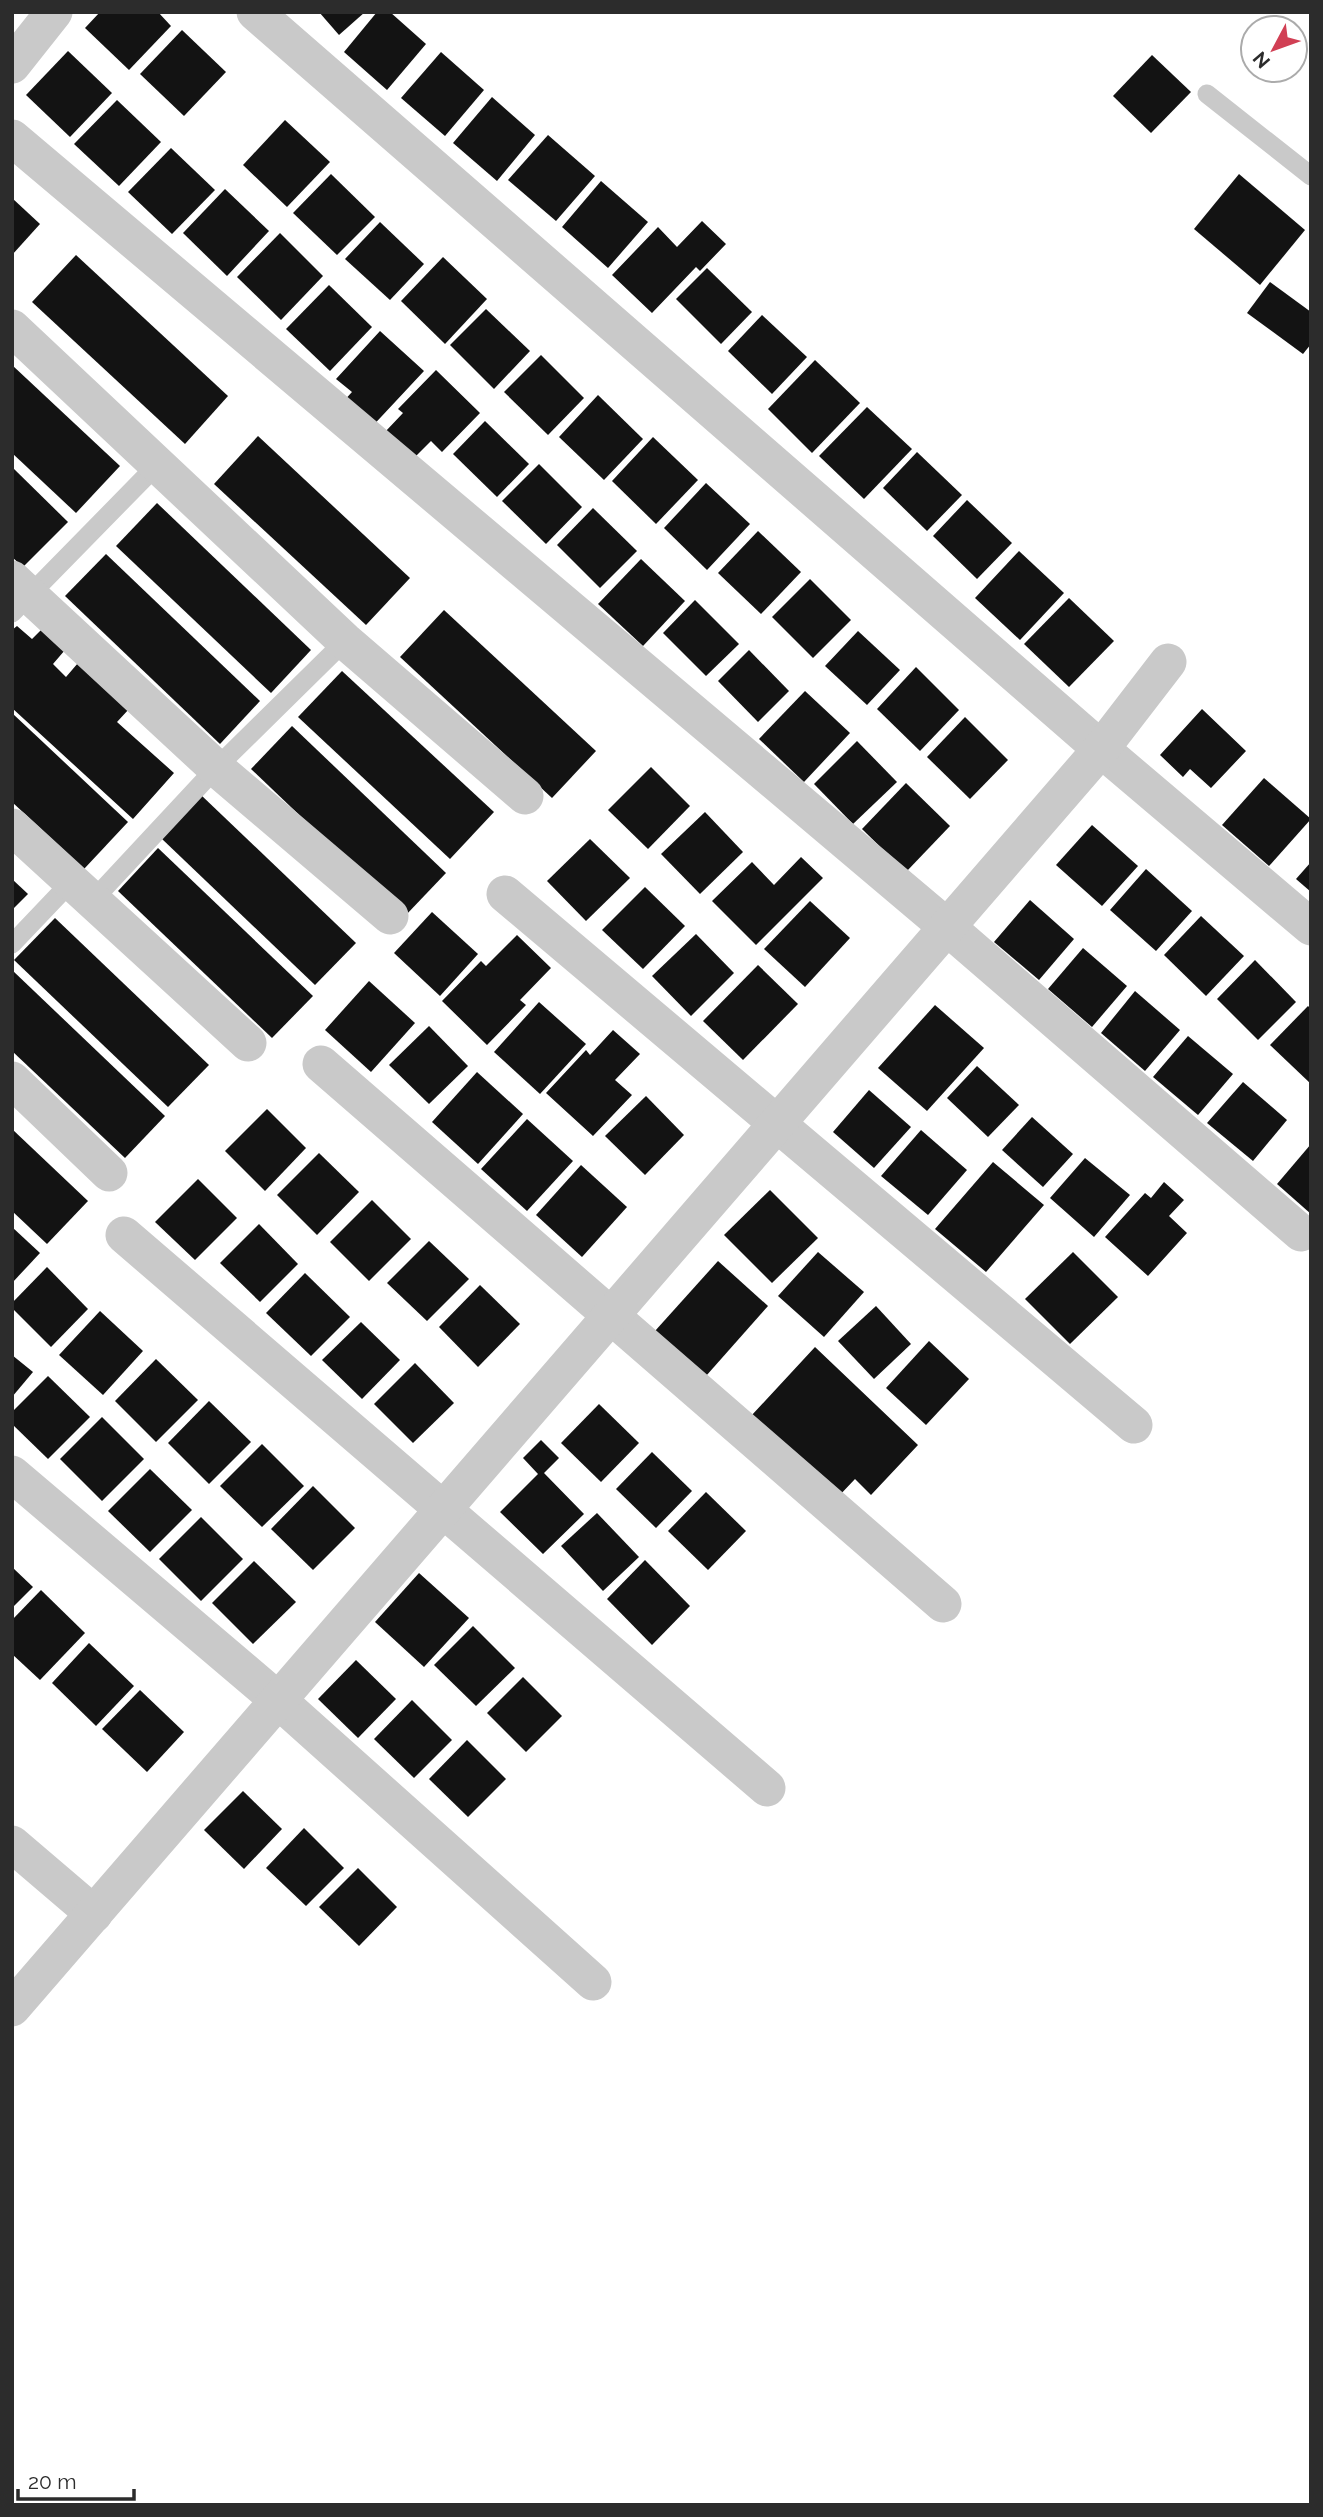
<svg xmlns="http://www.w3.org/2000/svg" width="1323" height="2517" viewBox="0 0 1323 2517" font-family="Raleway,sans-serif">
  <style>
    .building { fill: #131313 }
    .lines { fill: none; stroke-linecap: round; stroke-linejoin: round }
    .service { stroke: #c9c9c9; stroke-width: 19 }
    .minor { stroke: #c9c9c9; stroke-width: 37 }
  </style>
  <rect width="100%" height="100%" fill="#fff"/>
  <g class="building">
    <polygon points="100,12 158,12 171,26 129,70 85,28"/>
    <polygon points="319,12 365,12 339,35"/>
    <polygon points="377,12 390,12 426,44 387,90 344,52"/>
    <polygon points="182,30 226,72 184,116 140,74"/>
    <polygon points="68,51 112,93 70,137 26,95"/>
    <polygon points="441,52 484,90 445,136 401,98"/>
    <polygon points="1152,55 1191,92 1151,133 1113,96"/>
    <polygon points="492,97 535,135 497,181 453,143"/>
    <polygon points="117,100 161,142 119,186 74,144"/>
    <polygon points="285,120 330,162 287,207 243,165"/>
    <polygon points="548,135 595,176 556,221 508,180"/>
    <polygon points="171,148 215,190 172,234 128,192"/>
    <polygon points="331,174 375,217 337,255 293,213"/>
    <polygon points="1239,174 1305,230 1260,285 1194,229"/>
    <polygon points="601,181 648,222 608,268 562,227"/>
    <polygon points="225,189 269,231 227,276 183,233"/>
    <polygon points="12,198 40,224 12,255"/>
    <polygon points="702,221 726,244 700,271 696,267 652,313 612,275 658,227 677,247"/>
    <polygon points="380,222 424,264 390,300 345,259"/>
    <polygon points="280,233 323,276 281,320 237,277"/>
    <polygon points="76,255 228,396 185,444 32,302"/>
    <polygon points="443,257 487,299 445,344 401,301"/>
    <polygon points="707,268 752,312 721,344 676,299"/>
    <polygon points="1270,282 1311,312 1311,344 1303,354 1247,313"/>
    <polygon points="329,285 372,327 330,371 286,329"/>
    <polygon points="486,309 530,351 494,389 450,345"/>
    <polygon points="762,315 807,357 772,394 728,351"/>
    <polygon points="380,331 424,371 367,432 339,406 352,392 336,379"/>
    <polygon points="541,355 584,398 548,435 504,392"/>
    <polygon points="815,360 860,403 812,453 768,409"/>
    <polygon points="12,365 120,466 76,513 12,453"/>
    <polygon points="436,370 480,413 442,452 431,441 413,459 385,432 403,413 398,409"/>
    <polygon points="598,395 643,439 604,480 559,437"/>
    <polygon points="867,407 912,449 864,499 819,456"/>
    <polygon points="485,421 529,464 497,497 453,454"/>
    <polygon points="258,436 410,578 366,625 214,484"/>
    <polygon points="653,437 698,480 656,524 612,481"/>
    <polygon points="917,452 962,495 927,531 883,488"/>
    <polygon points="539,464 582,507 546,544 502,501"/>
    <polygon points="12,467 68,522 23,567 12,557"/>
    <polygon points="706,483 750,524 707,570 664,528"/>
    <polygon points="967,500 1012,543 977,579 933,536"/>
    <polygon points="157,503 311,650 271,693 116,546"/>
    <polygon points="593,508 637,551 600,588 557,545"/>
    <polygon points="758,531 801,572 761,614 718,573"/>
    <polygon points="1019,551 1064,593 1020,640 975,598"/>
    <polygon points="106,554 260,701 220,744 65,596"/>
    <polygon points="641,559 685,601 643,646 598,604"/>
    <polygon points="810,579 851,620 813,658 772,617"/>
    <polygon points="1069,598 1114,641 1069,687 1024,644"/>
    <polygon points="695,600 739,644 706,676 663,633"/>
    <polygon points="444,610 596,751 552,798 400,657"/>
    <polygon points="17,626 32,639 42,629 65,650 53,664 66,677 78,663 129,709 117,722 174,773 133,819 12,708 12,630"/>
    <polygon points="858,631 900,670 867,705 825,666"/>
    <polygon points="749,650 789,691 758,722 718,681"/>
    <polygon points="916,667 959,710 920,751 877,709"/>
    <polygon points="342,671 494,812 450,859 298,717"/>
    <polygon points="805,691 850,733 804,782 759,739"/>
    <polygon points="1202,709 1246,751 1211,788 1190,769 1183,777 1160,755"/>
    <polygon points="12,713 128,822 84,869 12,802"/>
    <polygon points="965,717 1008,760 970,799 927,757"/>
    <polygon points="292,726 446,873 405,916 251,769"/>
    <polygon points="857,741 897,782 853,824 814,784"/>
    <polygon points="651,767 690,806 648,849 608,810"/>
    <polygon points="1264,778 1311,819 1269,866 1222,825"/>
    <polygon points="906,783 950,826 906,872 862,829"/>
    <polygon points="201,795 356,943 315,985 161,838"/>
    <polygon points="705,812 743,852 700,894 661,854"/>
    <polygon points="1092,825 1138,866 1102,906 1056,865"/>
    <polygon points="590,839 630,878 586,921 547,881"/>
    <polygon points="158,848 313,996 272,1038 118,891"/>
    <polygon points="801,857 823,878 756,945 712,901 752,862 774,885"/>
    <polygon points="1311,862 1311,892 1296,879"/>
    <polygon points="1146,869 1192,911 1156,951 1110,910"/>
    <polygon points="12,879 28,894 12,910"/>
    <polygon points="645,887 685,926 643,969 602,930"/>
    <polygon points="1030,900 1074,939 1039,980 994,942"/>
    <polygon points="810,901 850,938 805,987 764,949"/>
    <polygon points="432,912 478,954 440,996 394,953"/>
    <polygon points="1201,916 1244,956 1206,996 1164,955"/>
    <polygon points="55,918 209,1065 168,1107 14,960"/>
    <polygon points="696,934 734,973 691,1016 652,976"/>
    <polygon points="517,935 551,968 520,1000 526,1005 487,1045 442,1001 481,961 486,966"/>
    <polygon points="1083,948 1127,986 1092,1027 1048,989"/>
    <polygon points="1255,960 1296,1002 1258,1040 1217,999"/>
    <polygon points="758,965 798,1004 743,1060 703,1021"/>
    <polygon points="12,970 165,1116 125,1158 12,1051"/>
    <polygon points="369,981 415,1023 371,1072 325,1030"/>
    <polygon points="1135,991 1180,1030 1145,1071 1101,1033"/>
    <polygon points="539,1002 586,1044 540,1094 494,1052"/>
    <polygon points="935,1005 984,1048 927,1111 878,1068"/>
    <polygon points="1308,1006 1311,1009 1311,1084 1270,1045"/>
    <polygon points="429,1026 468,1066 429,1104 389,1065"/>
    <polygon points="613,1030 640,1054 615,1080 632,1095 593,1136 546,1093 586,1050 590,1055"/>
    <polygon points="1188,1036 1233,1074 1198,1115 1153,1077"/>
    <polygon points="977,1066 1019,1105 988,1137 947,1098"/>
    <polygon points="477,1072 523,1114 478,1164 432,1122"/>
    <polygon points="1243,1082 1287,1120 1253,1161 1207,1123"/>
    <polygon points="869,1090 911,1127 874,1168 833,1132"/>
    <polygon points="646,1096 684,1135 645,1175 605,1136"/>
    <polygon points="267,1109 306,1148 265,1191 225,1151"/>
    <polygon points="1032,1117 1073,1154 1043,1187 1002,1150"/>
    <polygon points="527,1119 573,1161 527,1211 481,1169"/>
    <polygon points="12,1129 88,1201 47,1244 12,1211"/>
    <polygon points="921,1130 967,1170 928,1215 881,1176"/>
    <polygon points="1311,1144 1311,1214 1277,1184"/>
    <polygon points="319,1153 359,1192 317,1235 277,1195"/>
    <polygon points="1085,1158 1130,1195 1094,1237 1050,1198"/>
    <polygon points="993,1162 1044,1205 986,1272 935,1229"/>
    <polygon points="581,1165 627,1207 582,1257 536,1215"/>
    <polygon points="198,1179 237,1218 195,1260 155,1222"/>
    <polygon points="1164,1182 1184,1200 1169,1216 1187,1233 1148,1276 1105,1237 1145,1193 1151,1198"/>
    <polygon points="770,1190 818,1238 772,1283 724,1235"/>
    <polygon points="372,1200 411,1239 369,1281 330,1242"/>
    <polygon points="259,1224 298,1264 260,1302 220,1263"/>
    <polygon points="12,1227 40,1253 12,1283"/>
    <polygon points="429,1241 469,1279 427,1321 387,1283"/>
    <polygon points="818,1252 864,1292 824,1337 778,1296"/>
    <polygon points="1073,1252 1118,1297 1070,1344 1025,1299"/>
    <polygon points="718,1261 768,1306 706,1376 655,1331"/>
    <polygon points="47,1267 88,1309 51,1347 12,1308 12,1303"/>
    <polygon points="305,1273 350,1317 311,1356 266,1313"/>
    <polygon points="480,1285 520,1324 478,1367 439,1327"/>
    <polygon points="876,1306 911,1344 874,1379 838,1341"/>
    <polygon points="100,1311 143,1351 103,1395 59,1355"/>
    <polygon points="361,1322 400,1360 362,1399 322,1360"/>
    <polygon points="929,1341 969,1379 926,1425 886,1388"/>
    <polygon points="815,1347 918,1445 871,1495 855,1479 837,1498 751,1416"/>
    <polygon points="12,1355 33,1372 12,1397"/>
    <polygon points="156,1359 198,1400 156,1442 115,1401"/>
    <polygon points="415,1363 454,1403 413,1443 374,1404"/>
    <polygon points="48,1376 90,1417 48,1459 12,1424 12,1412"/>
    <polygon points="209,1401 251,1442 209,1484 168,1443"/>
    <polygon points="599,1404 639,1443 601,1482 561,1443"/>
    <polygon points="102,1417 144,1459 102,1501 60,1459"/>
    <polygon points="541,1440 559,1458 544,1473 584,1514 543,1554 500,1512 538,1474 523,1458"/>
    <polygon points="262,1444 304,1486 262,1527 220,1486"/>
    <polygon points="652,1452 692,1491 656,1528 616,1489"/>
    <polygon points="150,1469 192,1510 150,1552 108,1511"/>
    <polygon points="313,1486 355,1528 313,1570 271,1529"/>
    <polygon points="706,1492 746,1531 708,1570 668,1531"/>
    <polygon points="597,1513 639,1557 603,1591 561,1546"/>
    <polygon points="201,1517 243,1559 201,1601 159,1559"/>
    <polygon points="645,1560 690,1606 652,1645 607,1599"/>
    <polygon points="254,1561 296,1602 253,1644 212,1603"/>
    <polygon points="12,1567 33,1587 12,1608"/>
    <polygon points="419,1573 469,1618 424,1667 375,1622"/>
    <polygon points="41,1590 85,1633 40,1680 12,1654 12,1620"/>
    <polygon points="473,1626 515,1668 476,1706 434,1665"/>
    <polygon points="89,1643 134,1686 96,1726 52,1683"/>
    <polygon points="356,1660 396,1699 358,1738 318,1699"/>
    <polygon points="523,1677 562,1716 526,1752 487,1713"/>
    <polygon points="140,1690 184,1732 147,1772 102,1729"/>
    <polygon points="412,1700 452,1740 414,1778 374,1739"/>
    <polygon points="467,1740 506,1779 468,1817 429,1779"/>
    <polygon points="243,1791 282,1829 244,1869 204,1830"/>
    <polygon points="304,1828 344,1868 306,1906 266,1868"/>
    <polygon points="358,1868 397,1907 359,1946 319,1907"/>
  </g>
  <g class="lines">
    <g class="service">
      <polyline points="1207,94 1311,176"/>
      <polyline points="12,613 158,464"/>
      <polyline points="94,899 216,768 345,641"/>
      <polyline points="12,944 71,882"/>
    </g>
    <g class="minor">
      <polyline points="255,12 1101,749 1311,927"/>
      <polyline points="12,65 54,12"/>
      <polyline points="12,138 947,927 1301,1233"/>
      <polyline points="12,328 345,641 525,796"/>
      <polyline points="12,579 216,768 390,916"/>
      <polyline points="12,827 248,1043"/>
      <polyline points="505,894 1134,1425"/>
      <polyline points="321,1064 943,1604"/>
      <polyline points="12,1080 109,1173"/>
      <polyline points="124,1235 767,1788"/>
      <polyline points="12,1474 278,1700 593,1982"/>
      <polyline points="12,1844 94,1914"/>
      <polyline points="12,2008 1101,749 1168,662"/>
    </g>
  </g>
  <rect width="1323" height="2517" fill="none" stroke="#2c2c2c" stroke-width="28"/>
  <g transform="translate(1274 49) rotate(229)"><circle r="33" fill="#ffffff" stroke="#ababab" stroke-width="2"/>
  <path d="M0-5L12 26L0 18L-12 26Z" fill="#d13f54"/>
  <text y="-10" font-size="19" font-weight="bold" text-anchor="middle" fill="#2c2c2c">N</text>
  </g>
  <path d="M18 2489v10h116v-10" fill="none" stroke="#2c2c2c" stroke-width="3.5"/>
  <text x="28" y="2489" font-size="21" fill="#2c2c2c" stroke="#ffffff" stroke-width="5" paint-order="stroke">20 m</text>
</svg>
